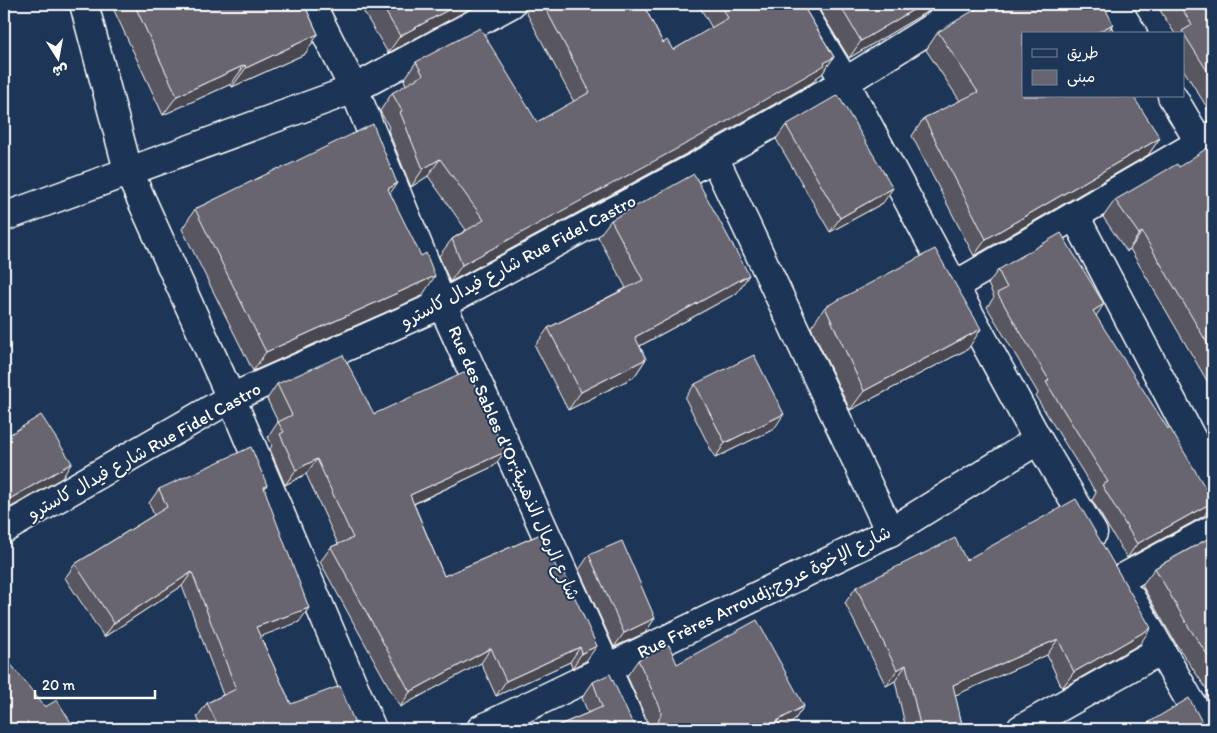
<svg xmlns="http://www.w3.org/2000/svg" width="1217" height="733" viewBox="0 0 1217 733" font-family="Itim,'Playpen Sans Arabic',sans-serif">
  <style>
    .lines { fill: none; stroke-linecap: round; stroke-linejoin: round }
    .street-casing { stroke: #fff; stroke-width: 31 }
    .street { stroke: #1d3557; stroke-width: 28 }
    .wall { fill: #595761; stroke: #fff }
    .shaded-wall { fill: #48474f; stroke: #fff }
    .building { fill: #676571; stroke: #fff }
    .labels { text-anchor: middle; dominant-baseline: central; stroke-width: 4; stroke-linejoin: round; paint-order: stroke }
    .street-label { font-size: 18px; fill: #fff; stroke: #1d3557 }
  </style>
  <rect width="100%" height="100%" fill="#1d3557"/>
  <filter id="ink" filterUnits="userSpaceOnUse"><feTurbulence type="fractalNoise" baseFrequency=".02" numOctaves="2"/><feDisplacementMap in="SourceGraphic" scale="10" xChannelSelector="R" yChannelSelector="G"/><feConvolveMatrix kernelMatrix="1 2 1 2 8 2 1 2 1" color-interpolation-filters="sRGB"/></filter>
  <g filter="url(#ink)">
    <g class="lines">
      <defs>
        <g id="street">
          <polyline points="84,4 128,170 231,398 372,729"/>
          <polyline points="311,4 354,89 442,304 634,729"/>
          <polyline points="798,4 845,82 954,286 1038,440 1093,533"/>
          <polyline points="1114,4 1133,34"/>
          <polyline points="1172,96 1213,165"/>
          <polyline points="714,157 890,532"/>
          <polyline points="1075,216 1213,479"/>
          <polyline points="4,217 354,89 511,4"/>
          <polyline points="954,286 1213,135"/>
          <polyline points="4,529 231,398 442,304 714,157 845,82 970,4"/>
          <polyline points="1121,579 1213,529"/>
          <polyline points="1131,598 1206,729"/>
          <polyline points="481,729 890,532 1038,440"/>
          <polyline points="1021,729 1161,650"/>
        </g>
      </defs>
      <use href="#street" class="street-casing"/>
      <use href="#street" class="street"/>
    </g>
    <g class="wall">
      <polygon points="111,4 304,4 318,34 305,54 232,87 231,84 163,115"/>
      <polygon points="359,4 479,4 388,53"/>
      <polygon points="527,4 643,4 663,43 673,50 712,28 698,4 802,4 834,57 822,74 816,78 813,82 706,143 450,282 439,256 452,239 466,230 428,176 411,187 388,130 389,127 380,111 392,93 406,85 404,80 416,62 537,122 574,102 525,10"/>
      <polygon points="816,4 940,4 849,58"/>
      <polygon points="1156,4 1213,4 1213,117 1183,69 1183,34 1175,34"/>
      <polygon points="938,32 1023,34 1160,138 1148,155 974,256 912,136 924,118 960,101 926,50"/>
      <polygon points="786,125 883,203 830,232 776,139"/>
      <polygon points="1213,156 1213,391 1130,249 1127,252 1103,217 1115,200 1179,167"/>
      <polygon points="280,169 390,193 422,296 253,371 182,229 195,209"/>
      <polygon points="611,220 737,293 640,346 646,359 634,377 568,410 535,346 548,328 626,288 598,237"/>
      <polygon points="998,270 1096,316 1204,516 1127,558 1092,500 1096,493 1036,397 1038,393 987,307 994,297 988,284"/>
      <polygon points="825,307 968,349 850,410 811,327"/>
      <polygon points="277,384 374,414 494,466 414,504 444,576 541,534 586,661 572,668 570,662 496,696 481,663 400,707 320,562 331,547 338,544 306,474 285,485 270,449 272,445 268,437 278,422 267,399"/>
      <polygon points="695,384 774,429 715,458 685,398"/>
      <polygon points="267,485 264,490 299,622 260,636 291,704 357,729 203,729 197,717 207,703 223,695 182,586 104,637 65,578 75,564 154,515 149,503 159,489"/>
      <polygon points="1213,536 1213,710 1205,696 1208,691 1176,644 1142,585 1155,568"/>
      <polygon points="589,555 655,618 645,633 614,647 579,570"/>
      <polygon points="966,560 1140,644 1062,688 1047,655 955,695 963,729 906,729 895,681 886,686 845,603 856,587"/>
      <polygon points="638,660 677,664 804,706 793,722 781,728 550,729 588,713 582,698 593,682 636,726 643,729 649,728 648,723 627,676"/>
    </g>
    <g class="shaded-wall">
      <polygon points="459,4 479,4 388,53 400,36"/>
      <polygon points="923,4 940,4 849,58 861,41"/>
      <polygon points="1113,24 1106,34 1095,34"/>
      <polygon points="318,34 305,54 232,87 246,68"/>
      <polygon points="834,57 822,74 816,78 813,82 706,143 450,282 462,265"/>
      <polygon points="245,65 231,84 163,115 177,96"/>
      <polygon points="1160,138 1148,155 974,256 986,239"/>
      <polygon points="440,159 428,176 411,187 423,169"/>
      <polygon points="397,183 384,203 388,189"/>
      <polygon points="893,188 883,203 830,232 840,218"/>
      <polygon points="1142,232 1130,249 1127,252 1139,234"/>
      <polygon points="749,275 737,293 623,355 635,337"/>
      <polygon points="435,276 422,296 253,371 266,352"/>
      <polygon points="1104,304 1094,319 1093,311"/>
      <polygon points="981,329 968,349 850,410 864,391"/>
      <polygon points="646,359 634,377 568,410 581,392"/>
      <polygon points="784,414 774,429 715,458 725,443"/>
      <polygon points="505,452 494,466 400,510 410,495"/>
      <polygon points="317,459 306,474 285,485 296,470"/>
      <polygon points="72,463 62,478 4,511 4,504 6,501"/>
      <polygon points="1213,502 1204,516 1127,558 1137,544"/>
      <polygon points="192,572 182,586 104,637 114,623"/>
      <polygon points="309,608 299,622 246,642 256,627"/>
      <polygon points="655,618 645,633 614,647 624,633"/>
      <polygon points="1151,628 1140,644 1062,688 1074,672"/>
      <polygon points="1058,639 1047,655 942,701 953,685"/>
      <polygon points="597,646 586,661 572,668 582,653"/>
      <polygon points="580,647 570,662 496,696 506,681"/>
      <polygon points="491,648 481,663 400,707 410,692"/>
      <polygon points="906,665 895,681 886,686 897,670"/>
      <polygon points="804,706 793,722 780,729 777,721"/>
    </g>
    <g class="building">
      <polygon points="134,4 304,4 318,34 246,68 245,65 177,96"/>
      <polygon points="381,4 459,4 400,36"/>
      <polygon points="543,4 643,4 663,43 667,40 673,50 728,18 720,4 802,4 834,57 824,63 825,65 719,126 462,265 452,239 484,220 440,159 423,169 400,112 402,111 392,93 423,75 416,62 480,28 537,122 590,92"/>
      <polygon points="839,4 923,4 861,41"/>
      <polygon points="984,4 1103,4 1113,24 1095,34 1023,34 1023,96 1133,96 1160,138 986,239 924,118 978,92 938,32"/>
      <polygon points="1179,4 1213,4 1213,80 1182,31 1192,25"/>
      <polygon points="838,95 893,188 840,218 786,125"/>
      <polygon points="373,124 397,183 388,189 421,256 426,253 435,276 266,352 195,209 279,168 280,169"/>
      <polygon points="1207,148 1213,156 1213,353 1142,232 1139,234 1115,200 1177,164 1179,167"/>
      <polygon points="694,174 749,275 635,337 646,359 581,392 548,328 643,280 611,220"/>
      <polygon points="1061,233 1104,304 1093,311 1168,429 1170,428 1213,501 1213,502 1137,544 1102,485 1108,482 1046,382 1049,380 997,293 1007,288 998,270"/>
      <polygon points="935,249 981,329 864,391 825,307"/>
      <polygon points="343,355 374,414 468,371 505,452 410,495 444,576 541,534 557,569 561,567 597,646 582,653 580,647 506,681 491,648 410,692 331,547 353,538 317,459 296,470 280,434 284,432 278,422 292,415 277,384"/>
      <polygon points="754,355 784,414 725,443 695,384"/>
      <polygon points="41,415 72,463 6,501 4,504 4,438"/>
      <polygon points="251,447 267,485 264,487 270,505 309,608 256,627 291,704 340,686 357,729 220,729 207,703 236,689 192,572 114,623 75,564 167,507 159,489"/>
      <polygon points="1076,499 1151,628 1074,672 1058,639 953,685 963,729 921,729 906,665 897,670 856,587 955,538 966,560"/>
      <polygon points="1213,536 1213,663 1188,626 1155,568"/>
      <polygon points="622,541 655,618 624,633 589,555"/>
      <polygon points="757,620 804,706 777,721 782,729 550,729 602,707 593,682 610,674 631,720 636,726 643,729 652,727 658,722 661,714 660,707 638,660 669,645 677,664"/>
      <polygon points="9,662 45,707 57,700 75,729 4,729 4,666"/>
      <polygon points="1189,698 1202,722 1207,728 1205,729 1138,729"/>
    </g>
  </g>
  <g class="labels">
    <g class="street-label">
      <text transform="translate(518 261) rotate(-28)">شارع فيدال كاسترو Rue Fidel Castro</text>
      <text transform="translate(144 451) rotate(-29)">شارع فيدال كاسترو Rue Fidel Castro</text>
      <text transform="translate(514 463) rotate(66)">Rue des Sables d'Or;شارع الرمال الذهبية</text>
      <text transform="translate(764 592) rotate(-26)">Rue Frères Arroudj;شارع الإخوة عروج</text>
    </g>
  </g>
  <rect width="1217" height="733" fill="none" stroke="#1d3557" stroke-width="20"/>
  <rect x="10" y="10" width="1197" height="713" fill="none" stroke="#fff" stroke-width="2" filter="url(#ink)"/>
  <rect x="1022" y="32" width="162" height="65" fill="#1d3557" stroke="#77869a"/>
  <rect x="1032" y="49" width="25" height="8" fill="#1d3557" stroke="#77869a"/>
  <text x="1067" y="58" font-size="15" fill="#ffffff">طريق</text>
  <rect x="1032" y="70" width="25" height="15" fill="#676571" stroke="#77869a"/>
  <text x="1067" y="82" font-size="15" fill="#ffffff">مبنى</text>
  <g transform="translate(58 58) rotate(169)" stroke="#1d3557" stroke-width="4" paint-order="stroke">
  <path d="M0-4L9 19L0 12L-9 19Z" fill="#ffffff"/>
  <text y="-8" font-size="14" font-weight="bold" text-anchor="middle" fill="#ffffff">ش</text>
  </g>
  <path d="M35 690v8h120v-8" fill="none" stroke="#ffffff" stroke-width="2.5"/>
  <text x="42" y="690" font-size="15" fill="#ffffff" stroke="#1d3557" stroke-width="4" paint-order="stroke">20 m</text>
</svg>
